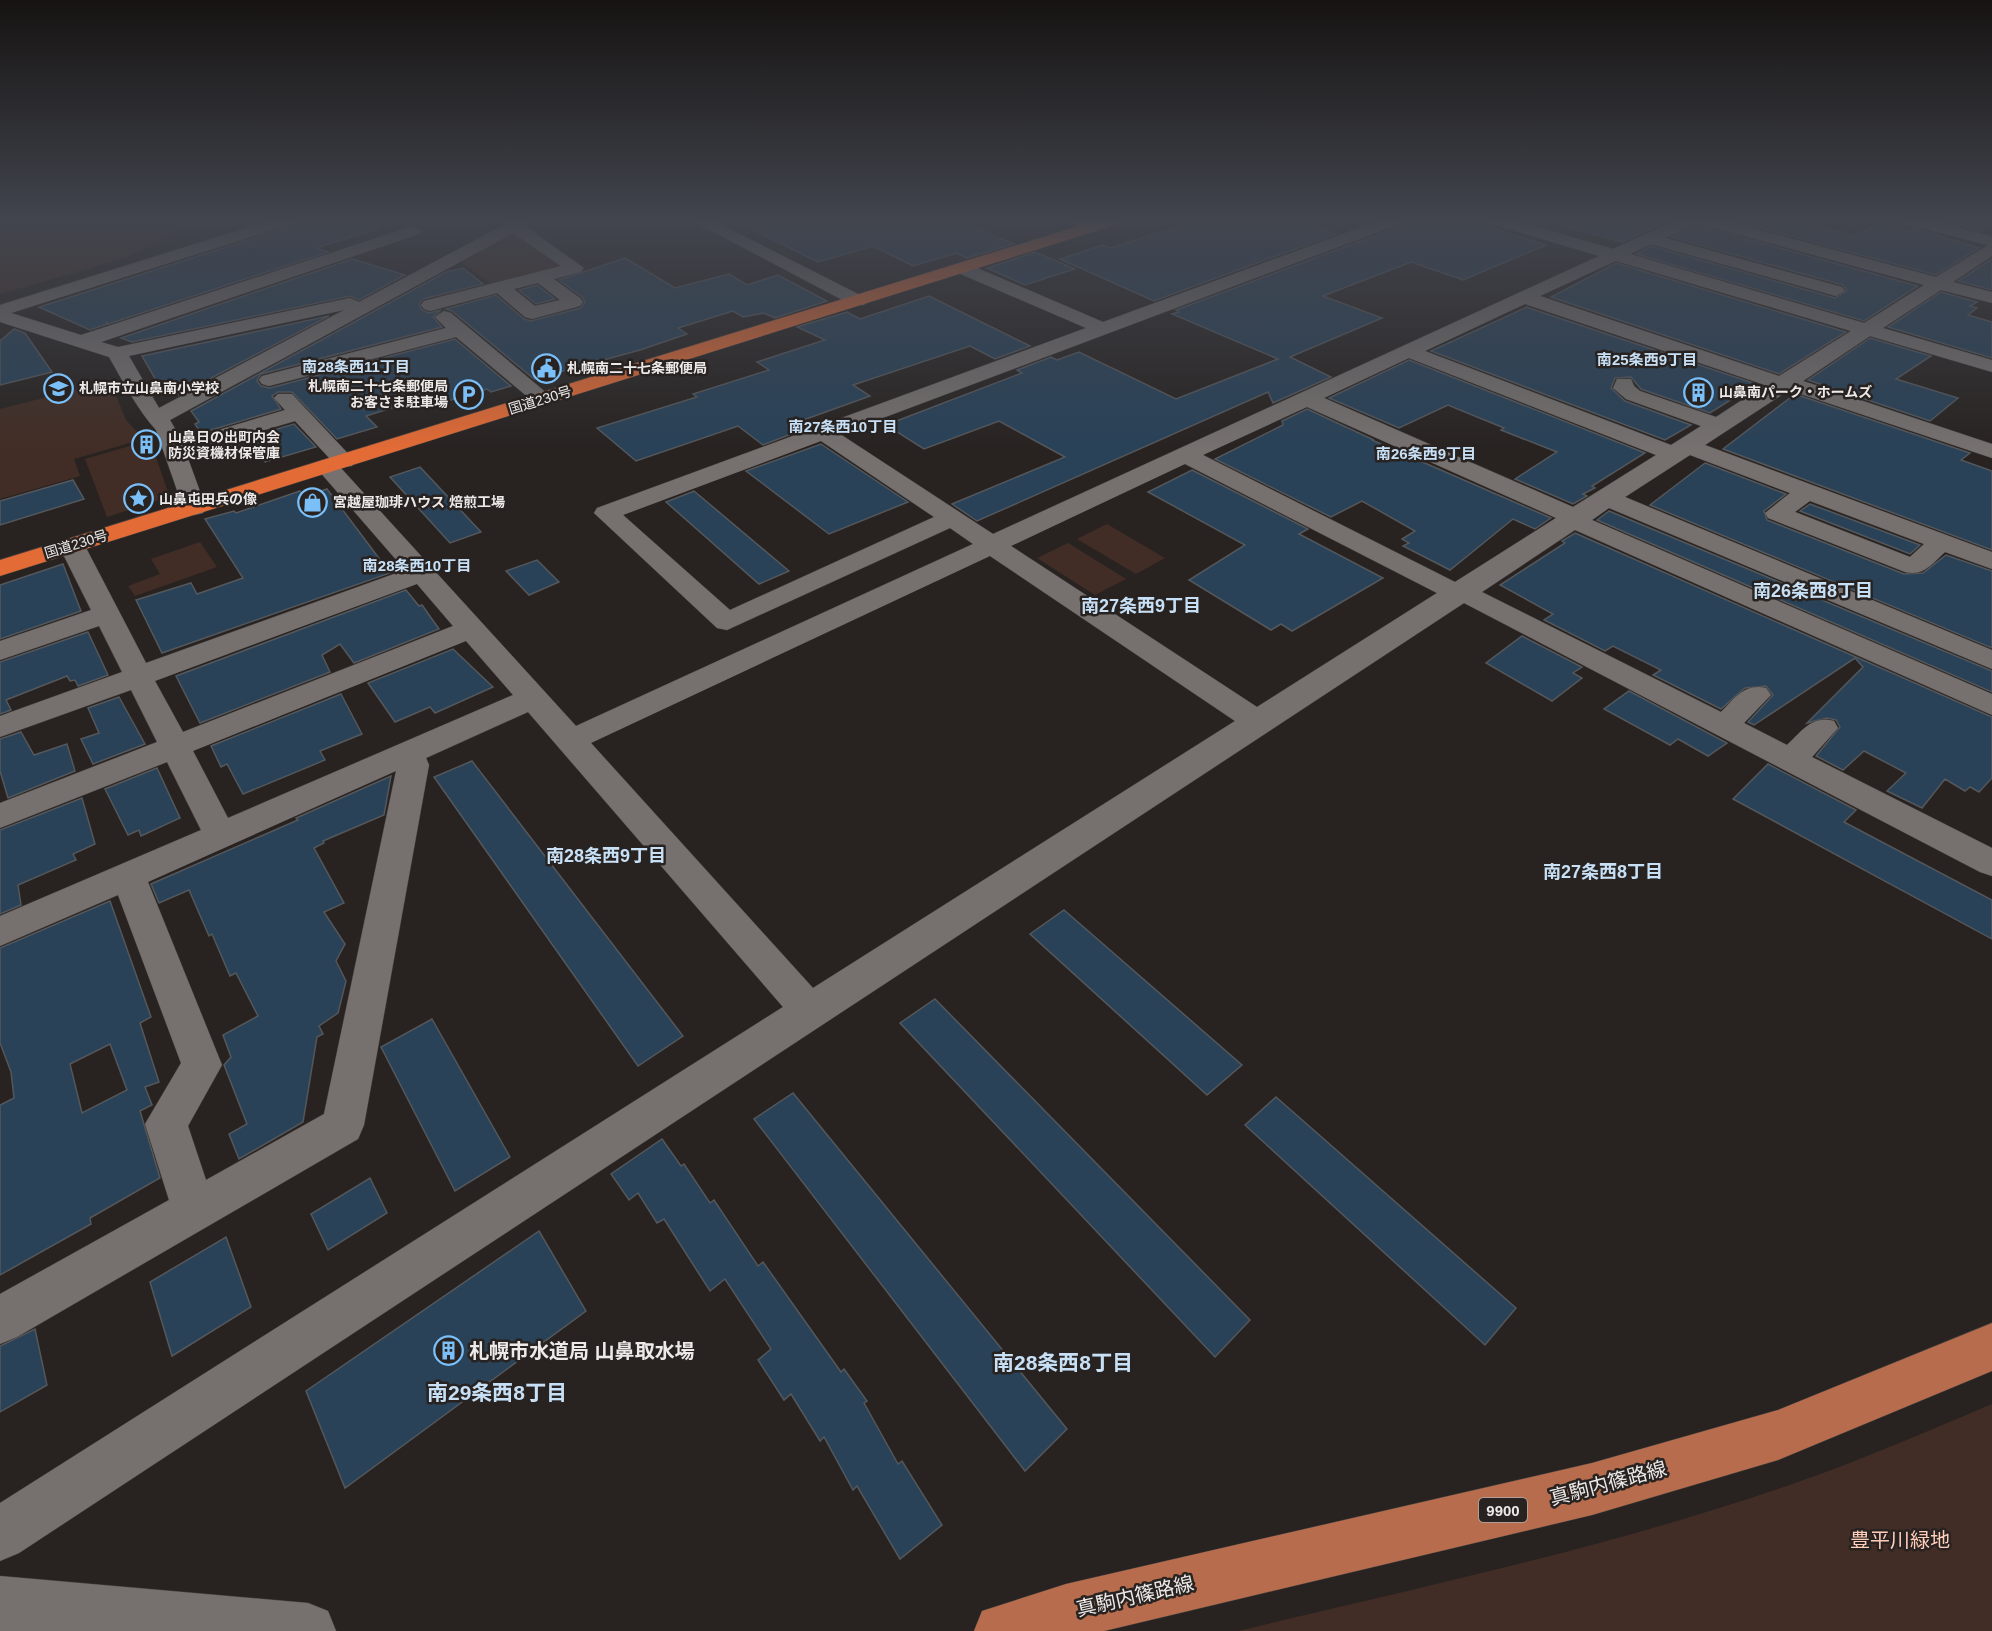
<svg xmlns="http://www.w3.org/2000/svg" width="1992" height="1631" viewBox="0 0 1992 1631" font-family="Helvetica,'Noto Sans JP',sans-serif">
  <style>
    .green { fill: #412d25 }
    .building { fill: #294258; stroke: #54575b; stroke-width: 1.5; fill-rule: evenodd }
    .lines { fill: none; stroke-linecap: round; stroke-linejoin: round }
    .minor-casing { stroke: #454240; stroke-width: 1 }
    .major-casing { stroke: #454240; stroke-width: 1 }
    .highway-casing { stroke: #454240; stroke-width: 1 }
    .minor { fill: #76716f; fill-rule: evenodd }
    .major { fill: #b76d4d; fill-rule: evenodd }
    .highway { fill: #e26b36; fill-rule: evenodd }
    .labels { text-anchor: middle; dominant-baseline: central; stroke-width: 5; stroke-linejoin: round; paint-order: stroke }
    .far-poi-label { font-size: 14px; font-weight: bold; fill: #ece9e8; stroke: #282321; text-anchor: start }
    .far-street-label { font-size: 14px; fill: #ece9e8; stroke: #282321 }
    .far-neighbourhood-label { font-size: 15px; font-weight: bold; fill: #c7e0f6; stroke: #282321 }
    .shield { fill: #282321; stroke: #b1aeac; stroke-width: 1.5 }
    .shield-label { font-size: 15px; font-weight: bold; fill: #ece9e8 }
    .neighbourhood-label { font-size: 18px; font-weight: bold; fill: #c7e0f6; stroke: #282321 }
    .near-poi-label { font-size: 20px; font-weight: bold; fill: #ece9e8; stroke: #282321; text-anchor: start }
    .near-street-label { font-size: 20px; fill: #ece9e8; stroke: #282321 }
    .near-park-label { font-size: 20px; fill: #ffcdb9; stroke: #282321 }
    .near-neighbourhood-label { font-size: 21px; font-weight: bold; fill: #c7e0f6; stroke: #282321 }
  </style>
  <rect width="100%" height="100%" fill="#282321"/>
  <g class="green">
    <polygon points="0,220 200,220 125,258 0,294"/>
    <polygon points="512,233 564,267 493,285 459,261"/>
    <polygon points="110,381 126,420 144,439 74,459 80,476 0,499 0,409"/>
    <polygon points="150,440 168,492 159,500 107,517 85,459"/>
    <polygon points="1107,524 1165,558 1136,574 1077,539"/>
    <polygon points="200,542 217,567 135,596 128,586 160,574 151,559"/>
    <polygon points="1068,543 1126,579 1095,595 1037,558"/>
    <path d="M1992,1404V1631H1238C1425,1586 1616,1546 1798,1482C1864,1459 1928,1431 1992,1404Z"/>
  </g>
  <g class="building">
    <polygon points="733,220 957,220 1014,244 967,258 956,253 913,266 873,246 818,262"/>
    <polygon points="1200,220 1296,220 1336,234 1154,301 1060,259 1103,245 1110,248"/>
    <polygon points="1417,220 1465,220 1546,245 1463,280 1411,262 1323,296 1382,318 1290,357 1331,377 1273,403 1268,392 977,521 952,504 1065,457 999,421 924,449 886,425 1022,373 1017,370 1051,357 1057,360 1079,352 1176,399 1278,359 1172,314 1179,312 1176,310"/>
    <polygon points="1569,220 1671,220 1622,242 1568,227"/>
    <polygon points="1730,220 1796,220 1856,236 1879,223 1911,231 1914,228 1979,248 1936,275"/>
    <polygon points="1939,220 1992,220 1992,224 1981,231"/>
    <polygon points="301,223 380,224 380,228 316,248 328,252 108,324 106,321 107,324 90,330 39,307"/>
    <polygon points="1696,225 1918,286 1864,321 1636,254 1651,246 1835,298 1847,291 1843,285 1671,237"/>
    <polygon points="1035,252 1075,269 1025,285 987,268"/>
    <polygon points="625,258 675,288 729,274 747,285 778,275 827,301 775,318 764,313 743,317 733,311 678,328 687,334 640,350 534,379 452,311 446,309 496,295 524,319 531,321 581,308 585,302 582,297 559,280"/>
    <polygon points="352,259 405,275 359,300 350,296 132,342 121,338"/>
    <polygon points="1992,259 1992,290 1958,281"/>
    <polygon points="1616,263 1846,332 1779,374 1551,297"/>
    <polygon points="463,268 483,284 423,299 419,304 422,310 429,313 441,310 433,317 442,327 261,374 257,381 261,386 270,388 455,339 511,386 491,392 487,389 435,405 427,397 366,416 377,427 337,439 292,392 278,392 272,396 281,409 201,433 195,424 199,422 191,411 446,272"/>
    <polygon points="537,285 555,299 536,304 519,290"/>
    <polygon points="1941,292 1977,302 1970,306 1977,308 1968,315 1992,322 1992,358 1888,327"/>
    <polygon points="929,296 1030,346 995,359 970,346 853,385 870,396 795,423 804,429 763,445 738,426 636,461 597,428 697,397 693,394 769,370 757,362 825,340 797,327 847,312 860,319"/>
    <polygon points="1527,307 1529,308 1756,384 1710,413 1641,389 1631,377 1615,378 1611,388 1625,401 1691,425 1665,440 1431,351"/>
    <polygon points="329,316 179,395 175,390 160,387 142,356"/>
    <polygon points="14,329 25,333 52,372 0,385 0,341"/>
    <polygon points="1870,338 1931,356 1896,379 1958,398 1930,421 1808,380"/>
    <polygon points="1409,360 1645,453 1592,486 1595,488 1583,494 1587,496 1573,504 1515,479 1557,452 1501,430 1504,428 1448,405 1399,428 1329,398"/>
    <polygon points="1795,394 1970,453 1961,460 1992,471 1992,550 1723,449"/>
    <polygon points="1307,409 1374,440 1372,440 1551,518 1535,529 1513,519 1450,570 1403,546 1409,543 1402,539 1415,531 1362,501 1331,517 1215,459 1283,425 1282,421"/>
    <polygon points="294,424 316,447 265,462 256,450 220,460 212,448"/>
    <polygon points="821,444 908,502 829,534 746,471"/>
    <polygon points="1705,463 1786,494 1764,511 1767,520 1904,574 1923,573 1946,555 1992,571 1992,648 1650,505"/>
    <polygon points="420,467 481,532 450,543 390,477"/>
    <polygon points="1192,470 1308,529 1299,534 1383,578 1292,631 1281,624 1271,630 1189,580 1245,545 1148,492"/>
    <polygon points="73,480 84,499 0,525 0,501"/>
    <polygon points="327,489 390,573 162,653 136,600 191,583 197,594 243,578 205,519 234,511 236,513 300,491 304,497"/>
    <polygon points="694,491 789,571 759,584 666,502"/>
    <polygon points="1810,504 1920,545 1910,554 1800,511"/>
    <polygon points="1609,511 1992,671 1992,692 1597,520"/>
    <polygon points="1575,533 1992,717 1992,778 1979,792 1970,787 1965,791 1945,779 1922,808 1887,791 1906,773 1864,751 1843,770 1816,756 1840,727 1836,720 1827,718 1807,723 1863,667 1855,658 1754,725 1748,722 1773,695 1766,686 1745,688 1721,709 1653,675 1661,670 1613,646 1605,651 1544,620 1553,614 1500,585 1565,543 1562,541"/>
    <polygon points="537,560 559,582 529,595 506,571"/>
    <polygon points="63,564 81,611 0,639 0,585"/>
    <polygon points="406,590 419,606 422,605 439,629 354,663 340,644 322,655 330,672 200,723 176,676"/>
    <polygon points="88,632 108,675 78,686 75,680 70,681 67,676 6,700 11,710 0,714 0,662"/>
    <polygon points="1522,636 1582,667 1573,673 1582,678 1552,701 1486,663"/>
    <polygon points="453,649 493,687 435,713 430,707 395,722 368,683"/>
    <polygon points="1629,691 1727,743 1708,756 1678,739 1670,745 1604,709"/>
    <polygon points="341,694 362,734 320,751 325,760 243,794 227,764 221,767 211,746"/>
    <polygon points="119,697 145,744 93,764 81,739 99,733 88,708"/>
    <polygon points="21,732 34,755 67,744 75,771 8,798 0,771 0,739"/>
    <polygon points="472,761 683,1036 638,1066 434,777"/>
    <polygon points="1768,764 1856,810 1844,822 1992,900 1992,939 1733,799"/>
    <polygon points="157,768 180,818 141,836 139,830 128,835 105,789"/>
    <polygon points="391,776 384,815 323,841 324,843 314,848 344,903 324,912 345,944 336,961 346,981 338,1013 319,1026 323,1034 317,1037 303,1122 239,1159 229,1134 247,1124 224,1065 231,1057 223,1035 258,1016 236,973 230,976 212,934 209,936 189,890 159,903 151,884 298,820 296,818"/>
    <polygon points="82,798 95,844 73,854 76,860 18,885 21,905 0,914 0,830"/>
    <path d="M110,901L151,1017L140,1023L159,1082L145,1087L152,1105L140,1111L160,1178L90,1218L91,1224L0,1275V1105L14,1098L11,1072L0,1043V948ZM110,1044L127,1090L82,1113L70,1064Z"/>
    <polygon points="1064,910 1242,1065 1207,1095 1030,934"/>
    <polygon points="935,999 1250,1320 1215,1357 900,1023"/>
    <polygon points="432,1019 510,1157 455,1191 381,1047"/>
    <polygon points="793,1093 1067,1429 1025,1471 754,1119"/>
    <polygon points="1276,1097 1516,1308 1485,1345 1245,1125"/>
    <polygon points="662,1139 681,1166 684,1164 710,1203 714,1200 758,1266 763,1262 841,1372 844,1369 867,1401 864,1403 898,1464 902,1461 942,1525 900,1559 857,1486 853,1490 824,1437 820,1441 791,1394 784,1400 758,1360 771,1349 725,1279 710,1291 664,1219 657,1223 638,1193 629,1200 611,1174"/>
    <polygon points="370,1178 387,1213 328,1250 311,1214"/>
    <polygon points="539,1231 586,1311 345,1488 306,1391"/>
    <polygon points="226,1237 251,1307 172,1356 150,1282"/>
    <polygon points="35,1329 47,1385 0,1412 0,1346"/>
  </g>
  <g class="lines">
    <defs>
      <g id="minor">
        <path d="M272,220H297L295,223L11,313L81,335L407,228L413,226L421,231L419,234L101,342L118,347L350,298L359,302L513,220H533L525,226L584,268L581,272L554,279L580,298L583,302L580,306L532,319L525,317L497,293L430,311L424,309L421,305L424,301L561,266L513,233L170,420L182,441L285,410L274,398L278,394H292L355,461L352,466L340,467L576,726L973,544L950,528L727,630L717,628L594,513L597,508L1086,328L956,272L953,268L956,264H968L1103,322L1381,220H1404L1402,223L840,434L993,534L1599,256L1489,223L1487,220H1513L1613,249L1677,220H1721L1936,277L1988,245L1902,223L1900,220H1928L1992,236V256L1953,282L1992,292V303L1941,290L1883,328L1992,360V372L1870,336L1803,381L1992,444V458L1789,390L1705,445L1992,552V569L1945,552C1932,564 1923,577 1905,572L1768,518L1765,513L1790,493L1690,455L1625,497L1992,650V669L1609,508L1592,520L1992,694V715L1575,530L1482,592L1721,712C1735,698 1745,683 1766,688L1771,695L1744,723L1787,745C1802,731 1812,715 1834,721L1838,728L1812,757L1992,848V876L1980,872L1464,603L19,1553L0,1561V1503L783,1007L528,712L426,758L429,765L364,1125L358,1139L17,1337L0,1344V1294L169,1200L145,1124L181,1063L118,895L0,946V916L201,830L167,762L0,828V803L157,742L131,690L0,737V716L122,672L99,626L0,660V641L91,610L59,546L63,541L72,538L81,541L85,546L146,663L405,570L319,471L316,466L319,461L331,460L295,421L186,453L206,508L203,513L194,515L185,513L156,430C137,409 124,383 109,357L0,322V305ZM1696,223L1924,285L1864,323L1630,254L1651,244L1836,296L1845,291L1842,287L1665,238ZM1616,261L1851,331L1779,376L1540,296ZM538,283L560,300L535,306L514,289ZM1525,304L1765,385L1716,417L1640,391L1634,386L1631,379H1617L1613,388L1626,399L1701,426L1671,445L1425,351ZM344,310L159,408L129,356ZM1409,358L1656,455L1573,507L1324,398ZM1307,407L1556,518L1455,582L1203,455ZM821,441L934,517L730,610L623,515ZM1185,464L1437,593L1257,707L1011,546ZM1810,501L1924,544L1910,557L1795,512ZM990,556L1235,721L813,988L591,743ZM417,584L453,626L183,732L155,681ZM466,641L513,695L228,818L193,751ZM396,771L324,1114L206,1180L188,1126L222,1065L148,882Z"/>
        <polygon points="691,220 712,220 864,297 867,301 864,305 852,305"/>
        <polygon points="1066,220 1089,220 1101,227 1093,232"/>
        <polygon points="444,311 451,313 549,395 553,399 549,403 535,403 456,337 269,386 262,384 259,380 262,376 446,328 435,317"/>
        <polygon points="0,1576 308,1603 328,1611 336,1631 0,1631"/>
      </g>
      <polygon id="major" points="1992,1323 1992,1371 1778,1460 1592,1515 1104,1631 974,1631 982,1611 1066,1584 1592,1463 1778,1410"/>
      <polygon id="highway" points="1098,220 1123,220 1121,223 0,576 0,560"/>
    </defs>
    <use href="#minor" class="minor-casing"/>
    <use href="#major" class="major-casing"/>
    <use href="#highway" class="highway-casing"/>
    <use href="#minor" class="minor"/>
    <use href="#major" class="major"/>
    <use href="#highway" class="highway"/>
  </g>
  <linearGradient id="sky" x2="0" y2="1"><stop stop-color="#161312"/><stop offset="0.49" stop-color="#42454e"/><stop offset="1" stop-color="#42454e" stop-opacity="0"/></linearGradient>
  <rect width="1992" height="449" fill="url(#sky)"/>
  <defs>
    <symbol id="civic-ring" viewBox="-11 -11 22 22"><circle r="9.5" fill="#282321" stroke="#7abff8" stroke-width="1.5"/><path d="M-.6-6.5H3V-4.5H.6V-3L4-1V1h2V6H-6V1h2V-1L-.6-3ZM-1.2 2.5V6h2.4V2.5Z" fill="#7abff8"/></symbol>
    <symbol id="school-ring" viewBox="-11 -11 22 22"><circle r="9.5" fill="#282321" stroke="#7abff8" stroke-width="1.5"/><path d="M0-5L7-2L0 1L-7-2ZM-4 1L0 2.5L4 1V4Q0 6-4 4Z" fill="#7abff8"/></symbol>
    <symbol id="building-ring" viewBox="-11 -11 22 22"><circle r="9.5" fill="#282321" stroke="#7abff8" stroke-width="1.5"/><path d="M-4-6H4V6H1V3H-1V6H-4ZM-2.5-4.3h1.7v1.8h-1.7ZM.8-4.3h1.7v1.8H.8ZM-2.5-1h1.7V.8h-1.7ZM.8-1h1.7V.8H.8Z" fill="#7abff8"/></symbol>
    <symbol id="parking-ring" viewBox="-11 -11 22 22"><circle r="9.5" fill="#282321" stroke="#7abff8" stroke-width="1.5"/><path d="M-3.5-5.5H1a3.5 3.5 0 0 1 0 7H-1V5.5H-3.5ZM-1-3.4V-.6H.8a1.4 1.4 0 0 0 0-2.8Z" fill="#7abff8"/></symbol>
    <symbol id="sight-ring" viewBox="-11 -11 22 22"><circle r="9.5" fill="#282321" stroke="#7abff8" stroke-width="1.5"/><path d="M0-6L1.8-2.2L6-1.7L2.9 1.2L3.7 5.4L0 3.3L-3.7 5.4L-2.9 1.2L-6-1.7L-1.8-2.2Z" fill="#7abff8"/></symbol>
    <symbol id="shop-ring" viewBox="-11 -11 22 22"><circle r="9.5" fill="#282321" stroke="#7abff8" stroke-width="1.5"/><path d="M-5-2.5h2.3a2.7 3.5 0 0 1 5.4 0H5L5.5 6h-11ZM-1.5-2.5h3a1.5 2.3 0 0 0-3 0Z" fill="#7abff8"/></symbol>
  </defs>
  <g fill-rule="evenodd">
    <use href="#civic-ring" x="530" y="352" width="33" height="33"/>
    <use href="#school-ring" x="42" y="372" width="33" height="33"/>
    <use href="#building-ring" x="1682" y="376" width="33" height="33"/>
    <use href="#parking-ring" x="452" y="378" width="33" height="33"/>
    <use href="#building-ring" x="130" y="428" width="33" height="33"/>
    <use href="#sight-ring" x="122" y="482" width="33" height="33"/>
    <use href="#shop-ring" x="296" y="486" width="33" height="33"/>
    <use href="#building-ring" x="432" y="1334" width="33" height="33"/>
  </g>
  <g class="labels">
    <g class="far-poi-label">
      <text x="567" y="368">札幌南二十七条郵便局</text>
      <text x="448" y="386" text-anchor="end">札幌南二十七条郵便局<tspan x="448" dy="16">お客さま駐車場</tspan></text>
      <text x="79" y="388">札幌市立山鼻南小学校</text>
      <text x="1719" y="392">山鼻南パーク・ホームズ</text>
      <text x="168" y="437">山鼻日の出町内会<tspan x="168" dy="16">防災資機材保管庫</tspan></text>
      <text x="159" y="499">山鼻屯田兵の像</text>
      <text x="333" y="502">宮越屋珈琲ハウス 焙煎工場</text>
    </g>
    <g class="far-street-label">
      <text transform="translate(540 400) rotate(-17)">国道230号</text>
      <text transform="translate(76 544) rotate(-17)">国道230号</text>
    </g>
    <g class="far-neighbourhood-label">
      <text x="1647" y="359">南25条西9丁目</text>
      <text x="356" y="366">南28条西11丁目</text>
      <text x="843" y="426">南27条西10丁目</text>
      <text x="1426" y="453">南26条西9丁目</text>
      <text x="417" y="565">南28条西10丁目</text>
    </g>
    <rect class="shield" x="1479" y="1498" width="48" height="24" rx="4.5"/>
    <g class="shield-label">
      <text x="1503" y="1510">9900</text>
    </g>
    <g class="neighbourhood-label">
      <text x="1813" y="591">南26条西8丁目</text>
      <text x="1141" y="606">南27条西9丁目</text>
      <text x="606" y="856">南28条西9丁目</text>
      <text x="1603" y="872">南27条西8丁目</text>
    </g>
    <g class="near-poi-label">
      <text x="469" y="1351">札幌市水道局 山鼻取水場</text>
    </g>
    <g class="near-street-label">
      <text transform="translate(1608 1483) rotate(-15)">真駒内篠路線</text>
      <text transform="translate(1135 1596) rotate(-13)">真駒内篠路線</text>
    </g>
    <g class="near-park-label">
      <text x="1900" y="1540">豊平川緑地</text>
    </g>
    <g class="near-neighbourhood-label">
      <text x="1063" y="1362">南28条西8丁目</text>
      <text x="497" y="1392">南29条西8丁目</text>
    </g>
  </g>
</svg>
